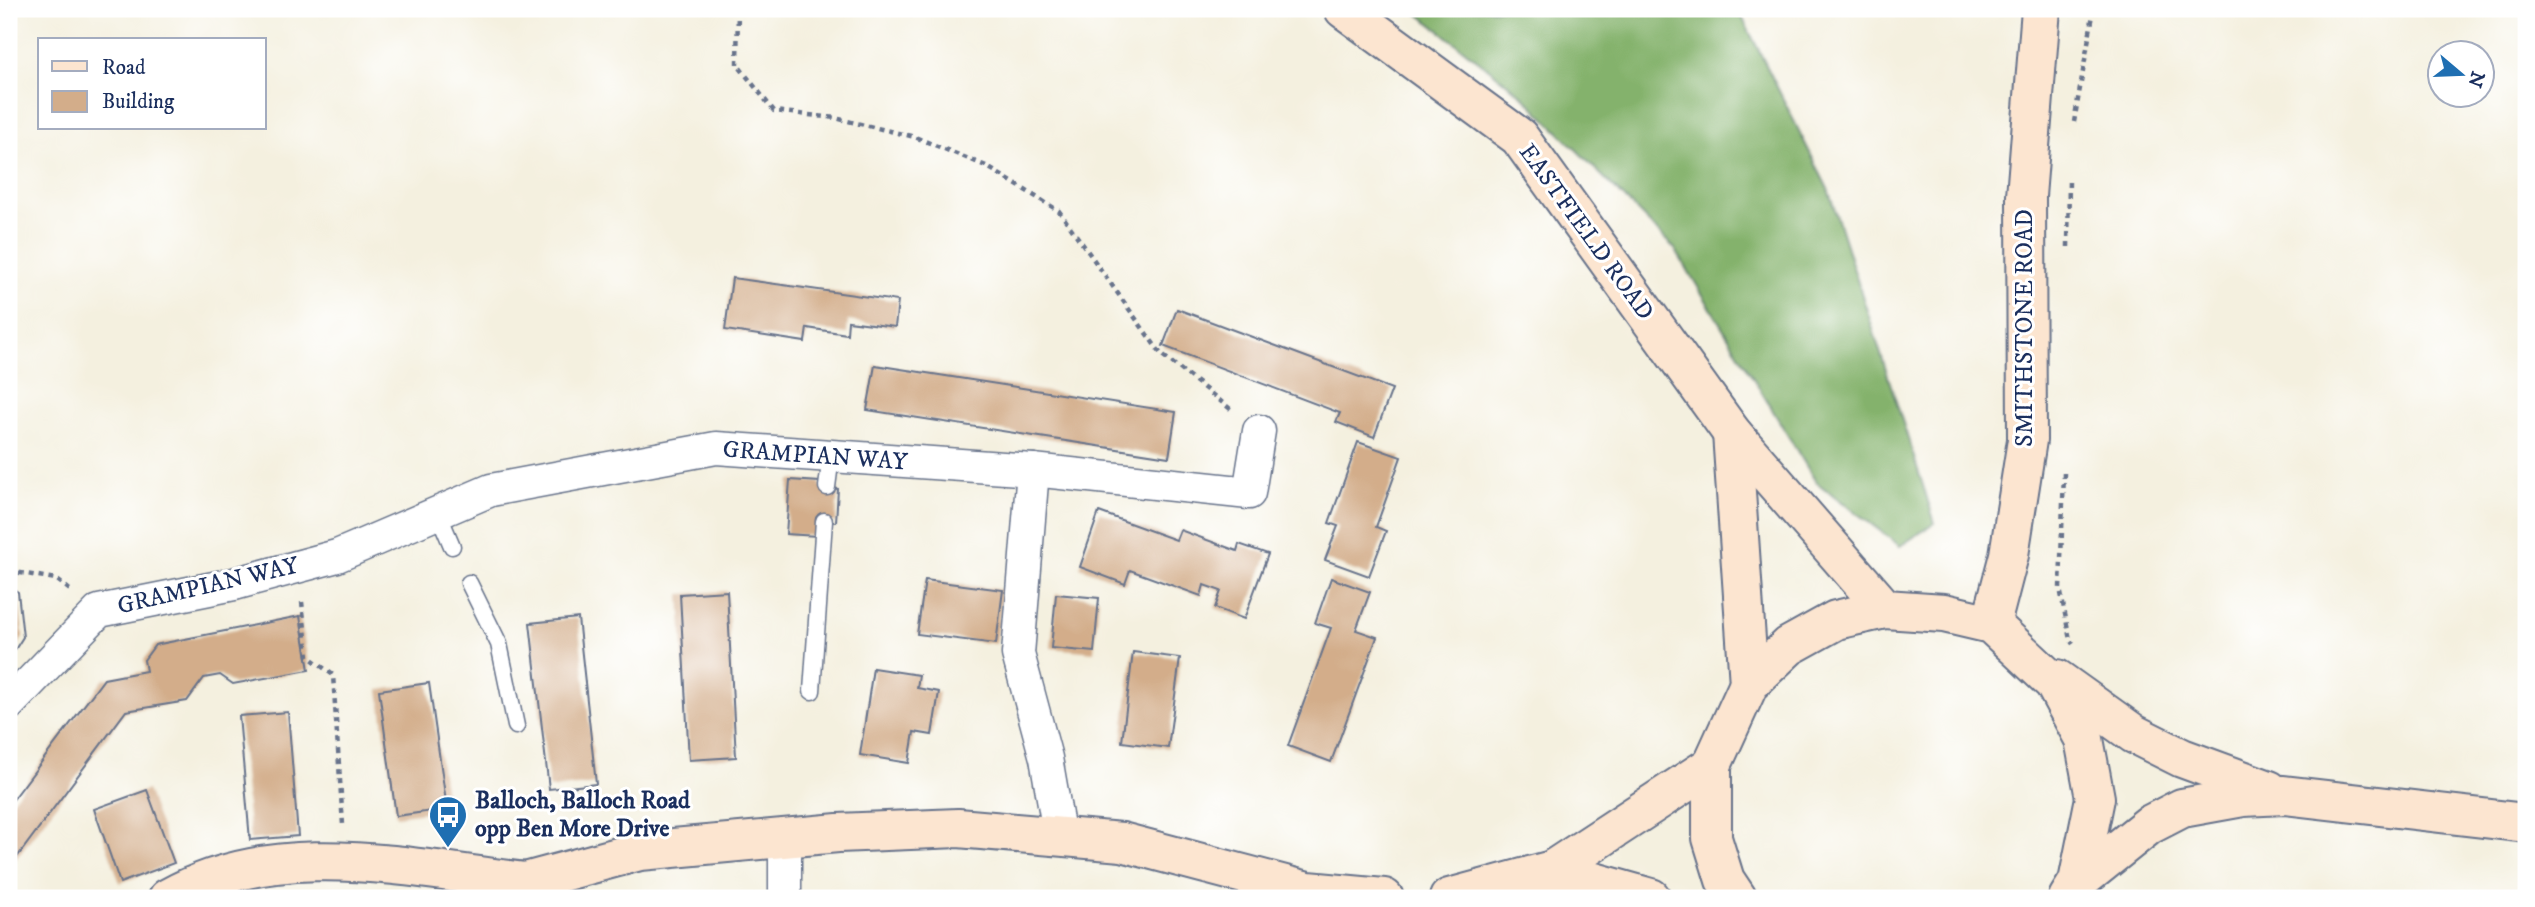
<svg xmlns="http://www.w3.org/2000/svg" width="2535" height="907" viewBox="0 0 2535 907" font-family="'IM FELL DW Pica',serif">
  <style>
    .forest { fill: #84b26c; stroke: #507065; stroke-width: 2 }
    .building { fill: #d3ad8a }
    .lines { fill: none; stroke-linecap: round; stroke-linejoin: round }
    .lane-casing { stroke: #67738b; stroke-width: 19 }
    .street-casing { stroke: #67738b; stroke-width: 35 }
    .secondary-casing { stroke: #67738b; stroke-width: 42 }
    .path { stroke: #67738b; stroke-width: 4.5; stroke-dasharray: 5 5; stroke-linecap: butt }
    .lane { stroke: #fff; stroke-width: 16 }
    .street { stroke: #fff; stroke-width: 32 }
    .secondary { stroke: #fce5d0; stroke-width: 38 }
    .labels { text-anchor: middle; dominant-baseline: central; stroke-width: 6; stroke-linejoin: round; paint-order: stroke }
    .street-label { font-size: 24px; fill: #1b2f5e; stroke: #fff }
    .poi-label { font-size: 24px; font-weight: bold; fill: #1b2f5e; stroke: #fff; text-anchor: start }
  </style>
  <rect width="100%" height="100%" fill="#fff"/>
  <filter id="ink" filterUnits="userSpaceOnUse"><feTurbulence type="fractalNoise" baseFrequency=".0143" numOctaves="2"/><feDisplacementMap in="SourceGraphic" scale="14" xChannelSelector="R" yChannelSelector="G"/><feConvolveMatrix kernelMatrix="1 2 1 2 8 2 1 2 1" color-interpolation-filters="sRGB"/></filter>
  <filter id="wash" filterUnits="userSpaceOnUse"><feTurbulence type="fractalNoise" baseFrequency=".00686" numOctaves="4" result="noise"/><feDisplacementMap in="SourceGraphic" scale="28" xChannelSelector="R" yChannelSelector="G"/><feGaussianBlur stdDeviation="1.57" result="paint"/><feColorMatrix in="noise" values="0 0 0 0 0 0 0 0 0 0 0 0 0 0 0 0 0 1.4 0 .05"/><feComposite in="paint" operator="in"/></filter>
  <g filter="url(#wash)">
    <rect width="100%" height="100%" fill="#f4f0df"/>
    <polygon class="forest" points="1412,9 1738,9 1828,189 1935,523 1900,546 1816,482 1675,249 1522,95"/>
    <g id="blocks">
      <g class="building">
        <polygon points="732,278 898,301 895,327 848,321 847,334 807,328 805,342 725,330"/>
        <polygon points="1177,309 1392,389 1374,437 1336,422 1340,413 1163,346"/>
        <polygon points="875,365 1176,412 1169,457 867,410"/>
        <polygon points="1358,442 1401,457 1376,527 1386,531 1369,576 1325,560 1338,526 1329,523"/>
        <polygon points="790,480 820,482 821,487 838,489 836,522 818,521 817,536 786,534"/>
        <polygon points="1099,512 1176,540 1180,530 1237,551 1239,544 1268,554 1244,619 1215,608 1221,591 1204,585 1201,596 1130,570 1125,584 1080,567"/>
        <polygon points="1331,578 1370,592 1356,630 1377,637 1331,762 1288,746 1331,628 1315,623"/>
        <polygon points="925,580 1003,590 996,644 917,634"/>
        <polygon points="12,588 18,592 23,637 9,659 9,589"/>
        <polygon points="727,591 736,757 689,760 680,594"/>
        <polygon points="1056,594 1099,598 1094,652 1051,648"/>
        <polygon points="300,616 309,670 233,684 220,675 204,678 187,701 126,711 9,868 9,805 104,679 146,671 144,660 155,645"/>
        <polygon points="578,618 596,784 549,789 530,623"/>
        <polygon points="1133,652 1180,658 1168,748 1122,742"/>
        <polygon points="873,668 919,675 917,688 939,692 932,735 914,732 909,763 860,755"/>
        <polygon points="429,683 447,809 396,816 379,690"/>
        <polygon points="288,712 298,836 250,840 239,716"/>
        <polygon points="147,790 174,863 120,883 94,809"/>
      </g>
    </g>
  </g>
  <g filter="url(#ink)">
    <use href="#blocks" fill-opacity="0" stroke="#67738b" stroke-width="2"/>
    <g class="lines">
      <defs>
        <g id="lane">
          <polyline points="827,487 831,456"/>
          <polyline points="438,513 452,546"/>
          <polyline points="469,583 499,644 516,726"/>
          <polyline points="812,691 824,521"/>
        </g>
        <g id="street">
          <polyline points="1033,470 1018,654 1046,758 1060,838"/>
          <polyline points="9,704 99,611 234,584 337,556 491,490 716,448 1033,470 1249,493 1259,431"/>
          <polyline points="785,837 785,898"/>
        </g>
        <g id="secondary">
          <polyline points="1344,9 1519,137 1732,433 1885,609"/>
          <polyline points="1732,433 1749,684"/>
          <polyline points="1991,624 2009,555 2027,440 2026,196 2041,9"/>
          <polyline points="2057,679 2134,734 2182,758 2269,790"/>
          <polyline points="1552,870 1651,898"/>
          <polyline points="2078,882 2149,825 2182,808 2243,797 2284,795 2526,823"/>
          <path d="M168,898C277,836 407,868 525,882"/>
          <polyline points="491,898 525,882 640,851 838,833 958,828 1122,842 1308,891 1384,898"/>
          <polyline points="1449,898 1552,870 1712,765"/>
          <polyline points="1737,898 1725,880 1712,838 1712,765 1749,684 1789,646 1836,620 1885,609 1944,613 1991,624 2054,683 2084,739 2095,798 2078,882 2068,898"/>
        </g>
      </defs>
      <use href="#lane" class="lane-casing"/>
      <use href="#street" class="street-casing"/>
      <use href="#secondary" class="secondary-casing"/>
      <g class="path">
        <polyline points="738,9 737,64 774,111 835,118 915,137 986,166 1059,211 1161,354 1233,411"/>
        <polyline points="2074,122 2094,9"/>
        <polyline points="2068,247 2069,179"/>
        <polyline points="2064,473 2060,588 2070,640 2073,644"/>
        <polyline points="9,571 56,579 70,590"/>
        <polyline points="302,602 308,656 333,675 343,825"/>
      </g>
      <use href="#lane" class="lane"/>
      <use href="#street" class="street"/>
      <use href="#secondary" class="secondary"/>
    </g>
  </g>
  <defs>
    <symbol id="bus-pin" viewBox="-11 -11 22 30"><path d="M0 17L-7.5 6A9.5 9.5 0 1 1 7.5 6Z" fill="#1f6fb2" stroke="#fff"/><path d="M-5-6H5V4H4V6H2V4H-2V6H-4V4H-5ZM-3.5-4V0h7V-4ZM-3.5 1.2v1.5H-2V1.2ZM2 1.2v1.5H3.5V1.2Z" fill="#fff"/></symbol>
  </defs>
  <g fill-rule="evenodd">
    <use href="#bus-pin" x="426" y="793" width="44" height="60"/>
  </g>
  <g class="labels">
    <g class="street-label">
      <text transform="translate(1586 232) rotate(54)">EASTFIELD ROAD</text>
      <text transform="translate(2025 328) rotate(-90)">SMITHSTONE ROAD</text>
      <text transform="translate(815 456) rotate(4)">GRAMPIAN WAY</text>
      <text transform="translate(208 586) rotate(-13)">GRAMPIAN WAY</text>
    </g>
    <g class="poi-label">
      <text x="475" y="801">Balloch, Balloch Road<tspan x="475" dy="28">opp Ben More Drive</tspan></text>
    </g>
  </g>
  <rect width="2535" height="907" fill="none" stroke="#fff" stroke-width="35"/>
  <rect x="38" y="38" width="228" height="91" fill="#ffffff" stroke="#a4acbf" stroke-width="2"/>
  <rect x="52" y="61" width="35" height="10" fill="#fce5d0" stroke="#a4acbf" stroke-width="2"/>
  <text x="102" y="74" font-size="21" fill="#1b2f5e">Road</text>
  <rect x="52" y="91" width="35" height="21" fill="#d3ad8a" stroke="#a4acbf" stroke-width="2"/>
  <text x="102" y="108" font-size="21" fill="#1b2f5e">Building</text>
  <g transform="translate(2461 74) rotate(109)"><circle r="33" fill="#ffffff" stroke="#a4acbf" stroke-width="2"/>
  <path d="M0-5L12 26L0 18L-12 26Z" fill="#1f6fb2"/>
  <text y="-10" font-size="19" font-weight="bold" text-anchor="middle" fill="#1b2f5e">N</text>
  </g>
</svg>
